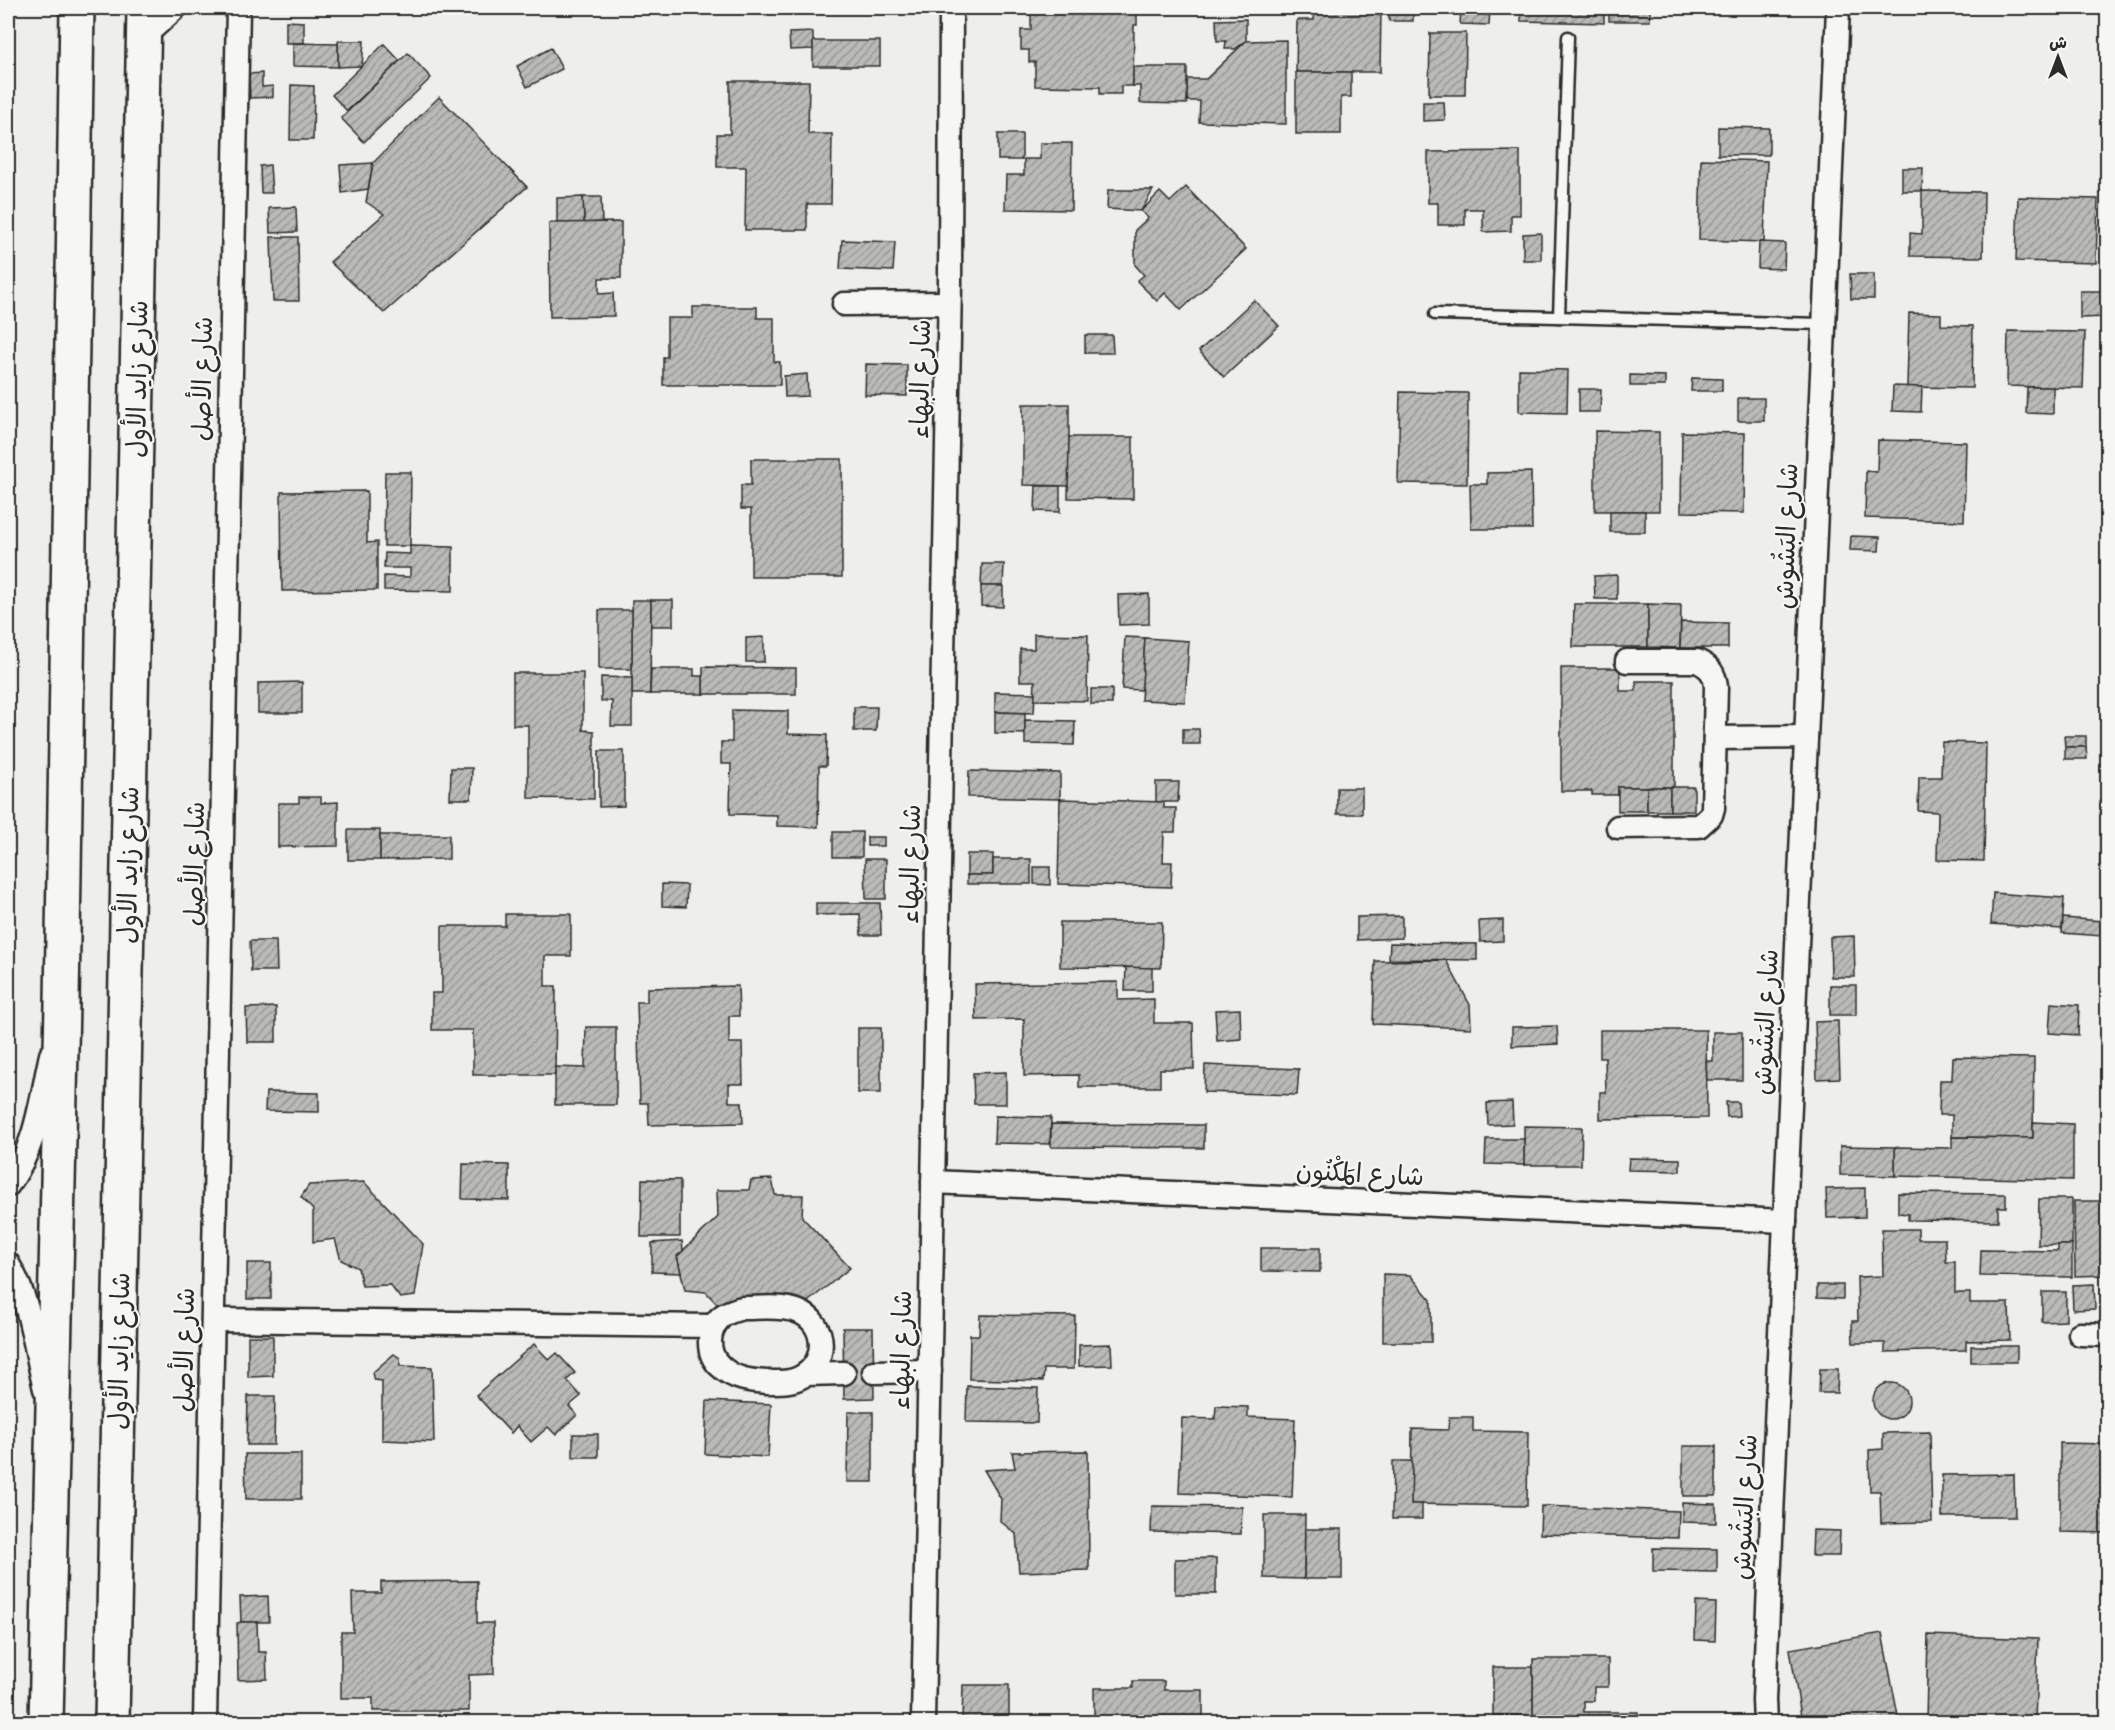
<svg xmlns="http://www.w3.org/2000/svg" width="2115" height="1730" viewBox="0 0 2115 1730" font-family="Itim,'Playpen Sans Arabic',sans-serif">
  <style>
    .building { fill: url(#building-hatch); stroke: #2b2b2b; stroke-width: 1.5 }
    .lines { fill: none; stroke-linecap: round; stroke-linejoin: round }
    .street-tunnel { stroke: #c7c7c4; stroke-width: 22; stroke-dasharray: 22 11; stroke-linecap: butt }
    .lane-casing { stroke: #2b2b2b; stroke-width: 15 }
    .street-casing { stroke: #2b2b2b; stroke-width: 27 }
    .primary-casing { stroke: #2b2b2b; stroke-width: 38 }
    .lane { stroke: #f6f6f2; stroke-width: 10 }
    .street { stroke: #f6f6f2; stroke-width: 22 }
    .primary { stroke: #f6f6f2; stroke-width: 33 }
    .labels { text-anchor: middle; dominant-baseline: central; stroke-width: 4.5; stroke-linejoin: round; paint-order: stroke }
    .street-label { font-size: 26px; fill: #2b2b2b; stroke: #f6f6f2 }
  </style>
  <defs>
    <pattern id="building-hatch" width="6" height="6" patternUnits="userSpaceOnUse" patternTransform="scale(1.5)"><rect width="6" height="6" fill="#babab7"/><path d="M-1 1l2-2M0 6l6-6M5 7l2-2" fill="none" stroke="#979795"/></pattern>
  </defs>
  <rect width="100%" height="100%" fill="#eeeeea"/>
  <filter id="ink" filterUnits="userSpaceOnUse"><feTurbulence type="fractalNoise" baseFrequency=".0167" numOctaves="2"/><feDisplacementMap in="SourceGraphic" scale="12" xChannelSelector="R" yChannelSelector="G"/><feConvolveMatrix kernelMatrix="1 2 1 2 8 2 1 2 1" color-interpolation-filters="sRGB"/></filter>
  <g filter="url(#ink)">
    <g class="building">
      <polygon points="1031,8 1137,8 1137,25 1134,25 1133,86 1121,86 1121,94 1100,94 1100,87 1035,86 1035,62 1029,62 1029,50 1021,50 1021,30 1031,30"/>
      <polygon points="1314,8 1381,8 1380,72 1296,72 1297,20 1314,20"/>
      <rect x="1389" y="8" width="24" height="13"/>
      <polygon points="1439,8 1490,8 1489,25 1460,24 1461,10 1439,9"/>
      <polygon points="1511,8 1604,8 1604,23 1521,21 1521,8"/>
      <rect x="1609" y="8" width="41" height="13"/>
      <polygon points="1246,19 1246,41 1235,49 1225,49 1226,41 1217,41 1216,20"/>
      <polygon points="286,21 304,22 304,43 286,43"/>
      <polygon points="813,32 813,49 790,50 789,33"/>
      <polygon points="1430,33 1466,33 1465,95 1429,95"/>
      <polygon points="1286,40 1286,124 1199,122 1200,101 1187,101 1187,79 1206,79 1246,41"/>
      <polygon points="338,41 364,41 362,66 338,67"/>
      <rect x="813" y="41" width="67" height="25"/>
      <polygon points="293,43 338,44 338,67 293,66"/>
      <polygon points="384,44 400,61 347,111 332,95"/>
      <polygon points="551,48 562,69 527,87 517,66"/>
      <polygon points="408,53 431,78 364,142 341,118"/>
      <polygon points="1133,67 1187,67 1187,104 1140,103 1140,86 1133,86"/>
      <polygon points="1296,72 1351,72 1351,97 1341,97 1341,134 1296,134"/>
      <polygon points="262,73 262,87 273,86 273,97 250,98 249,74"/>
      <polygon points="730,81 809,81 808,134 832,134 831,204 807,204 807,230 745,230 746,167 717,167 717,134 730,134"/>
      <polygon points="291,85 314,86 313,140 290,140"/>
      <polygon points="439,97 527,187 384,313 330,262 384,214 366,202 373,163"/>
      <polygon points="1423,102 1444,102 1445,120 1423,121"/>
      <polygon points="1718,127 1769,128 1769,155 1718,155"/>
      <rect x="998" y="134" width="24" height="26"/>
      <polygon points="1040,143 1072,143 1071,210 1005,209 1006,175 1024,175 1024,159 1040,159"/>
      <polygon points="1520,151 1520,215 1511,215 1511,231 1483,232 1483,209 1465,209 1465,225 1438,225 1438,203 1428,203 1428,152"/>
      <polygon points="1701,159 1767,161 1764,242 1699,240"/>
      <polygon points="373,163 368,189 342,193 340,165"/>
      <polygon points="270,165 272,193 261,193 260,166"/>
      <polygon points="1902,168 1923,168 1922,191 1902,191"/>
      <polygon points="1186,187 1246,249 1181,310 1165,293 1157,301 1137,281 1144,275 1135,265 1135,230 1148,218 1141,211 1160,192 1170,202"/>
      <polygon points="1108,190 1153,190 1141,211 1107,209"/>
      <polygon points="1922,191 1984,192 1983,257 1910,256 1910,233 1922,234"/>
      <polygon points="583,197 601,197 602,222 584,223"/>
      <polygon points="583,197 584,223 557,223 557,198"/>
      <polygon points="2018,197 2098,199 2096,263 2016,261"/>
      <polygon points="296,207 297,232 270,233 269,208"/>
      <polygon points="621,222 621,278 599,278 599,294 613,293 614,316 550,317 549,223"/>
      <polygon points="1541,233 1541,260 1523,260 1523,234"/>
      <polygon points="271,237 298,237 299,301 273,301"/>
      <polygon points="842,240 895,242 893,271 840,269"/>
      <polygon points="1759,242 1785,243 1784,269 1758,268"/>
      <polygon points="1850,274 1874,274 1874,299 1851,299"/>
      <polygon points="2080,291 2107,291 2108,317 2080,318"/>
      <polygon points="1254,300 1279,326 1224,377 1199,351"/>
      <polygon points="693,307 757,307 757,318 774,318 774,362 780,362 780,385 663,385 663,357 667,357 667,318 693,318"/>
      <polygon points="1909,313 1941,314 1941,325 1973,326 1972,388 1907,387"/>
      <polygon points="2008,331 2085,332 2083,388 2007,386"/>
      <polygon points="1085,335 1112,335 1113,353 1085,353"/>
      <polygon points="866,364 907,365 907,396 865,395"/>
      <polygon points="1519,369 1568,370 1567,413 1519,412"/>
      <polygon points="807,374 808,396 785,397 784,376"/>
      <polygon points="1630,375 1665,376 1665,386 1630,386"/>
      <polygon points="1692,378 1722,379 1722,391 1691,391"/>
      <polygon points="1893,386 1922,387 1921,412 1892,411"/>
      <polygon points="2027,387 2053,387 2053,414 2026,413"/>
      <polygon points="1579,389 1601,389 1600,412 1579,412"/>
      <polygon points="1400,392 1468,393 1467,484 1398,483"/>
      <rect x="1738" y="398" width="26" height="23"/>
      <polygon points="1023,404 1069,404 1069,486 1023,485"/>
      <polygon points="1595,431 1659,432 1659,511 1595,511"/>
      <polygon points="1682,432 1745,433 1744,513 1681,512"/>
      <polygon points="1069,437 1133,437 1133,499 1068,498"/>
      <polygon points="1878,440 1966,442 1964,521 1865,518 1866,471 1877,472"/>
      <polygon points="751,459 842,459 842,577 751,577 751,509 741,509 741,485 751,485"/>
      <polygon points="385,472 411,472 410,546 384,546"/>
      <polygon points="1531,472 1532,529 1471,529 1470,484 1487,484 1487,473"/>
      <polygon points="1036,486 1060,486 1060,512 1035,511"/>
      <polygon points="367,491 367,543 377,542 377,590 282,591 281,492"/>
      <rect x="1610" y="511" width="35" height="21"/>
      <polygon points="1851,536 1880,537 1879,551 1850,550"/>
      <polygon points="410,546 453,547 453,591 384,590 384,576 410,577 410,568 384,568 385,553 410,554"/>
      <polygon points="982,564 1004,564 1003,586 981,586"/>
      <polygon points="1617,575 1617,599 1595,599 1594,576"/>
      <polygon points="981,586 1003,586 1003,607 981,606"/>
      <polygon points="1149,594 1149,624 1119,625 1118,595"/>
      <polygon points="632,600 651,600 650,694 632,694"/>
      <rect x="651" y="600" width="22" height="26"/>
      <polygon points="1574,604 1648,604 1648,647 1573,647"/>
      <polygon points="1648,604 1681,605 1680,648 1648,647"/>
      <rect x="599" y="610" width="33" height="59"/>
      <polygon points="1681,622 1728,623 1728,648 1680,648"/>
      <polygon points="1034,634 1088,635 1087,701 1034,700 1035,681 1020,681 1020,649 1034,649"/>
      <polygon points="764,637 764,662 746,662 746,638"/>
      <polygon points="1125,637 1145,638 1142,690 1122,689"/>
      <polygon points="1145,638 1189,641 1185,702 1141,700"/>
      <polygon points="703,667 796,668 796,694 703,694"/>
      <polygon points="1561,668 1620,668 1620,691 1636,691 1636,681 1674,681 1674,787 1618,787 1618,795 1592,795 1592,791 1561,791"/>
      <polygon points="651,669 694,669 694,676 703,676 703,694 650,694"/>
      <polygon points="513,673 583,673 583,730 594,731 594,799 528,798 528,725 513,725"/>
      <polygon points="601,677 632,678 632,726 611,726 612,701 601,701"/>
      <polygon points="302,682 302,713 258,713 258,683"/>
      <rect x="1091" y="689" width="21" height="15"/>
      <polygon points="995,692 1035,693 1034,713 995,712"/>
      <polygon points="854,707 877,707 876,731 854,731"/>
      <polygon points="732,710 788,711 788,734 827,735 826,766 819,766 818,827 777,826 777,815 730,814 731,764 721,764 721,742 732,742"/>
      <polygon points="995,712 1025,713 1025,734 995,733"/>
      <polygon points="1025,720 1075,721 1074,745 1025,744"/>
      <polygon points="1183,729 1199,729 1200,744 1183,744"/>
      <polygon points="2064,736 2086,736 2086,747 2065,747"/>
      <polygon points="1942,742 1986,743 1984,861 1937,860 1938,812 1918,811 1919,777 1941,777"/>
      <polygon points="2065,747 2086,747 2087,759 2065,759"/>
      <polygon points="599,751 624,751 624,806 599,807"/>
      <polygon points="451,768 472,768 471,799 450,799"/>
      <polygon points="969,771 1060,773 1060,799 968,797"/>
      <polygon points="1156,782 1179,782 1178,802 1156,802"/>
      <rect x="1618" y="787" width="29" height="24"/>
      <rect x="1647" y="787" width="23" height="24"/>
      <rect x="1670" y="787" width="24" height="24"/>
      <rect x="1337" y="788" width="25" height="26"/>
      <polygon points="299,797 321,797 321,803 338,802 338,846 278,847 278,803 299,803"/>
      <polygon points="1060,799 1164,802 1164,808 1176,808 1175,832 1164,832 1163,862 1172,862 1171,887 1058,884"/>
      <rect x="348" y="830" width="32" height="30"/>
      <rect x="833" y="832" width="29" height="25"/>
      <polygon points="380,835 449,835 449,859 380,860"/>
      <rect x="867" y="837" width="17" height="9"/>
      <rect x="2100" y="837" width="8" height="27"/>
      <rect x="967" y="854" width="26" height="21"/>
      <polygon points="865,859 886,859 886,899 866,899"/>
      <polygon points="993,859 1031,859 1031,884 967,884 967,875 993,875"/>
      <polygon points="1034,867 1050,867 1050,885 1034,884"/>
      <polygon points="662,884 687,885 686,907 662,906"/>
      <polygon points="1993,893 2064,898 2062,929 1991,924"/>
      <polygon points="816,903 880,903 881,935 861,935 860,914 816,915"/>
      <polygon points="505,914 571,914 571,956 545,956 545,986 556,986 555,1075 473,1075 473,1030 432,1030 432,993 442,993 442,926 505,926"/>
      <polygon points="1402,916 1402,938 1357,940 1357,917"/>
      <polygon points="2063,918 2103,921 2103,936 2062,933"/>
      <polygon points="1503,920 1503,941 1480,942 1479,921"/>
      <polygon points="1060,922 1162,922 1161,968 1060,967"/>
      <polygon points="1854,936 1855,977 1831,977 1830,937"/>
      <polygon points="250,941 276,941 277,971 251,971"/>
      <polygon points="1390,943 1477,944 1477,960 1389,959"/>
      <polygon points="1446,960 1470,1005 1471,1028 1373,1024 1375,961"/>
      <polygon points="1126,967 1152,968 1152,991 1125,991"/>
      <polygon points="1118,982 1118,1000 1154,999 1154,1023 1193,1023 1194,1069 1160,1069 1160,1087 1079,1087 1079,1075 1024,1076 1024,1019 976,1020 975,984"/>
      <rect x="1830" y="985" width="26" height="30"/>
      <polygon points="738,986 739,1016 729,1016 729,1043 742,1043 743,1084 729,1084 729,1102 742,1102 743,1123 649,1125 648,1103 640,1103 637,1002 647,1002 647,988"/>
      <polygon points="2051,1003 2079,1005 2078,1035 2049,1033"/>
      <polygon points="276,1007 276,1042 247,1042 246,1008"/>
      <polygon points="1240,1009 1241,1039 1217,1041 1215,1010"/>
      <polygon points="1838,1021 1840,1078 1817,1079 1815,1022"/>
      <polygon points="1557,1026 1558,1044 1512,1046 1512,1027"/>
      <polygon points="586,1027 616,1027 616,1105 555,1105 555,1067 585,1068"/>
      <rect x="858" y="1028" width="23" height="65"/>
      <polygon points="1600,1030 1706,1030 1707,1118 1600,1119 1600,1092 1606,1092 1605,1058 1600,1058"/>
      <polygon points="1713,1032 1742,1032 1742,1080 1707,1080 1706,1061 1713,1061"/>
      <polygon points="1953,1057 2034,1058 2033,1138 1952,1137 1952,1115 1939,1115 1940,1080 1952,1080"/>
      <polygon points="1205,1065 1299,1069 1297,1095 1204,1092"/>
      <polygon points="1006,1072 1006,1104 974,1104 973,1073"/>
      <polygon points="266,1092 319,1093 319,1112 265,1111"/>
      <polygon points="1512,1102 1513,1124 1488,1125 1487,1103"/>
      <polygon points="1726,1102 1738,1102 1739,1116 1727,1117"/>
      <polygon points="995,1116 1051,1117 1050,1144 994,1143"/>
      <polygon points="2033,1122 2073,1124 2073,1180 1895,1176 1895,1147 1952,1148 1952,1137 2033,1138"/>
      <polygon points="1051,1124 1204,1125 1204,1148 1051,1147"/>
      <polygon points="1524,1126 1582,1127 1581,1165 1524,1165"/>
      <polygon points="1486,1139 1524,1139 1524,1165 1485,1164"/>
      <polygon points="1840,1146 1895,1147 1895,1176 1840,1175"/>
      <polygon points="1629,1158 1680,1159 1680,1171 1628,1170"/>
      <polygon points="463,1164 509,1165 509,1200 462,1199"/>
      <polygon points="642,1179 680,1180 680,1237 641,1237"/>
      <polygon points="772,1179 775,1195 803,1195 802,1217 850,1268 800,1308 755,1296 717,1304 706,1292 685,1290 677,1256 718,1217 717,1190 749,1190 751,1180"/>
      <polygon points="364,1182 423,1244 415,1296 400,1298 390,1285 362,1286 358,1268 341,1260 335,1239 313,1242 313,1210 301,1197 309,1185"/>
      <polygon points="1865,1188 1865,1217 1827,1218 1826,1189"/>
      <polygon points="1898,1193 2006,1194 2006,1207 1998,1207 1998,1221 1908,1220 1908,1214 1898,1213"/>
      <polygon points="2039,1199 2072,1199 2072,1245 2038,1245"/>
      <polygon points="2074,1201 2108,1201 2108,1275 2075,1276"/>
      <polygon points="1882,1229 1918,1229 1918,1239 1945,1239 1946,1262 1955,1262 1955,1293 1970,1293 1970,1303 2009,1303 2010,1340 1966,1341 1966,1350 1885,1352 1885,1343 1853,1343 1852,1321 1858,1321 1857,1277 1883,1276"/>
      <polygon points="682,1241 683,1251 677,1256 681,1273 652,1272 652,1243"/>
      <polygon points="2058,1245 2072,1245 2072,1277 1980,1276 1981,1250 2058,1251"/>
      <polygon points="1261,1248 1320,1248 1320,1272 1261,1271"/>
      <rect x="247" y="1263" width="24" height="36"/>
      <polygon points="1383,1274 1410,1275 1431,1300 1431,1342 1383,1342"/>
      <polygon points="2094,1284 2095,1309 2073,1310 2072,1285"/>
      <polygon points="1817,1285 1843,1285 1843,1299 1817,1298"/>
      <polygon points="2042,1292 2066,1292 2066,1321 2042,1322"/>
      <polygon points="980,1315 1075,1316 1074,1369 1044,1369 1043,1381 969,1379 970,1335 979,1335"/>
      <polygon points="843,1328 873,1328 874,1398 844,1399"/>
      <polygon points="248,1336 273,1336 273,1376 248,1377"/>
      <polygon points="534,1344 549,1360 557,1353 575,1373 567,1380 581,1396 569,1406 577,1415 556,1435 548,1427 531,1442 517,1426 511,1433 476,1395"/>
      <polygon points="1111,1344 1112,1365 1079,1366 1079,1345"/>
      <rect x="1971" y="1346" width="46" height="16"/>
      <polygon points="394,1354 400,1358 400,1366 432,1367 434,1442 382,1440 382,1381 374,1380 372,1373"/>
      <polygon points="1820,1369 1838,1369 1837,1393 1819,1393"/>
      <circle cx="1891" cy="1401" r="18"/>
      <polygon points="967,1386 1038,1388 1037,1423 966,1422"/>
      <polygon points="248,1396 275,1396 274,1445 247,1445"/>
      <polygon points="707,1401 771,1404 768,1457 705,1454"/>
      <polygon points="1216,1406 1248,1407 1248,1417 1295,1419 1292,1497 1179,1493 1182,1418 1215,1419"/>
      <polygon points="848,1412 873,1412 873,1482 847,1482"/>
      <polygon points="1449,1417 1473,1417 1473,1431 1528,1432 1527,1506 1411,1504 1412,1429 1448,1430"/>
      <polygon points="1930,1432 1932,1522 1881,1523 1880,1491 1870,1491 1869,1450 1883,1449 1883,1433"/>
      <rect x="573" y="1434" width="25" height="23"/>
      <polygon points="2060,1443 2108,1444 2108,1533 2060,1532"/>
      <rect x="1683" y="1446" width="33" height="50"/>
      <polygon points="1088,1451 1089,1570 1019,1572 1016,1534 1000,1521 1001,1499 984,1470 1015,1468 1012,1452"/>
      <polygon points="245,1454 301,1454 301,1499 246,1499"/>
      <polygon points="1393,1461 1412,1461 1411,1504 1422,1504 1422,1519 1392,1519"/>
      <polygon points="2014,1474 2015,1517 1942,1517 1942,1475"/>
      <polygon points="1682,1503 1716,1504 1716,1523 1682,1522"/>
      <polygon points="1152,1506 1242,1507 1241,1534 1151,1532"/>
      <polygon points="1541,1506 1679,1511 1678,1538 1540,1534"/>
      <polygon points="1264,1515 1305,1515 1304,1579 1264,1578"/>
      <polygon points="1305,1529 1342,1529 1342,1579 1304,1579"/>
      <polygon points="1813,1530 1840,1531 1839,1556 1812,1556"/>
      <polygon points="1653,1548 1717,1549 1717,1572 1653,1571"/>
      <polygon points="1216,1558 1216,1594 1175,1594 1175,1559"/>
      <polygon points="477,1581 477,1623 493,1623 494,1674 469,1675 469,1711 373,1711 373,1698 341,1698 341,1632 353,1632 352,1593 381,1593 381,1582"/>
      <polygon points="268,1596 269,1622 241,1622 240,1597"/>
      <polygon points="1696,1602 1716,1603 1715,1641 1695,1640"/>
      <polygon points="241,1622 257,1622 258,1652 266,1652 267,1679 238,1680 237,1623"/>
      <polygon points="1882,1633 1899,1721 1885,1722 1802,1722 1790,1649"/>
      <polygon points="1928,1635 2038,1639 2035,1722 1926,1722"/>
      <polygon points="1533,1659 1608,1659 1608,1687 1594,1687 1594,1701 1584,1701 1584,1712 1638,1712 1638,1722 1533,1722"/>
      <polygon points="1493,1667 1533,1667 1533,1716 1493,1715"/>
      <polygon points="1133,1681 1164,1681 1164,1690 1203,1690 1203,1722 1094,1722 1094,1688 1133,1688"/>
      <polygon points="963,1685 1009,1685 1009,1722 962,1722"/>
    </g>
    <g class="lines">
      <polyline class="street-tunnel" points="844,1373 874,1372"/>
      <defs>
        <g id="lane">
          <polyline points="1435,314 1824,324"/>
          <polyline points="1559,317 1568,37"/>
        </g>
        <g id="street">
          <polyline points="144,36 175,8"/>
          <polyline points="844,304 949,303"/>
          <polyline points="1715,738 1806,737"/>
          <path d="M1618,827L1699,826L1711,815L1713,808L1716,687C1715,673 1709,666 1697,661H1627"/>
          <polyline points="933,1182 1785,1221"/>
          <path d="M8,1185C36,1149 41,1099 51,1055"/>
          <path d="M8,1264C30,1299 35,1348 45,1389"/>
          <path d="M742,1308C759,1308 781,1305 797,1311C829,1323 828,1365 799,1378C789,1383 777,1382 767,1382C750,1381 733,1379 720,1366C706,1353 707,1330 721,1317C727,1312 735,1310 742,1308Z"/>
          <polyline points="214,1320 714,1326"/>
          <polyline points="2080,1334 2108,1335"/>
          <polyline points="874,1372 930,1371"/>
          <polyline points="806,1374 844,1373"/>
          <polyline points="205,1722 238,8"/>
          <polyline points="923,1722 950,284 951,8"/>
          <polyline points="1765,1722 1764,1700 1838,8"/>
        </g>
        <g id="primary">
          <polyline points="46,1722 62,1004 77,8"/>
          <polyline points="112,1722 144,8"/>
        </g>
      </defs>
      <use href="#lane" class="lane-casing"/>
      <use href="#street" class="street-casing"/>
      <use href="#primary" class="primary-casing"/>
      <use href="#lane" class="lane"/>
      <use href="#street" class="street"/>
      <use href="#primary" class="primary"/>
    </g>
  </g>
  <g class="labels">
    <g class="street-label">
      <text transform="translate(137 379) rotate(-89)">شارع زايد الأول</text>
      <text transform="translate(202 379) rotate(-89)">شارع الأصل</text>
      <text transform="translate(920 379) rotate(-89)">شارع البهاء</text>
      <text transform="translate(1786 536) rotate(-88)">شارع البَشُوش</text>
      <text transform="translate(194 864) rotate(-89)">شارع الأصل</text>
      <text transform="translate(910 864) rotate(-89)">شارع البهاء</text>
      <text transform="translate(128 865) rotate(-89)">شارع زايد الأول</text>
      <text transform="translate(1765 1022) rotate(-87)">شارع البَشُوش</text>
      <text transform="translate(1360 1173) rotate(3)">شارع المَكْنُون</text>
      <text transform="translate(184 1350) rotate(-89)">شارع الأصل</text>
      <text transform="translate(901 1350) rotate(-89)">شارع البهاء</text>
      <text transform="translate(119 1351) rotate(-89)">شارع زايد الأول</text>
      <text transform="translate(1744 1507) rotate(-87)">شارع البَشُوش</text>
    </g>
  </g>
  <rect width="2115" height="1730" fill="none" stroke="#f6f6f2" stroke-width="30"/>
  <rect x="15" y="15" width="2085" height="1700" fill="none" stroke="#2b2b2b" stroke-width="2" filter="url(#ink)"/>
  <g transform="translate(2058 57)" stroke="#f6f6f2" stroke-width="4.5" paint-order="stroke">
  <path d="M0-4.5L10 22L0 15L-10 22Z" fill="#2b2b2b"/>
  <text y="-9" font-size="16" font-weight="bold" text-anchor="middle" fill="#2b2b2b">ش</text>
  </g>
</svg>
